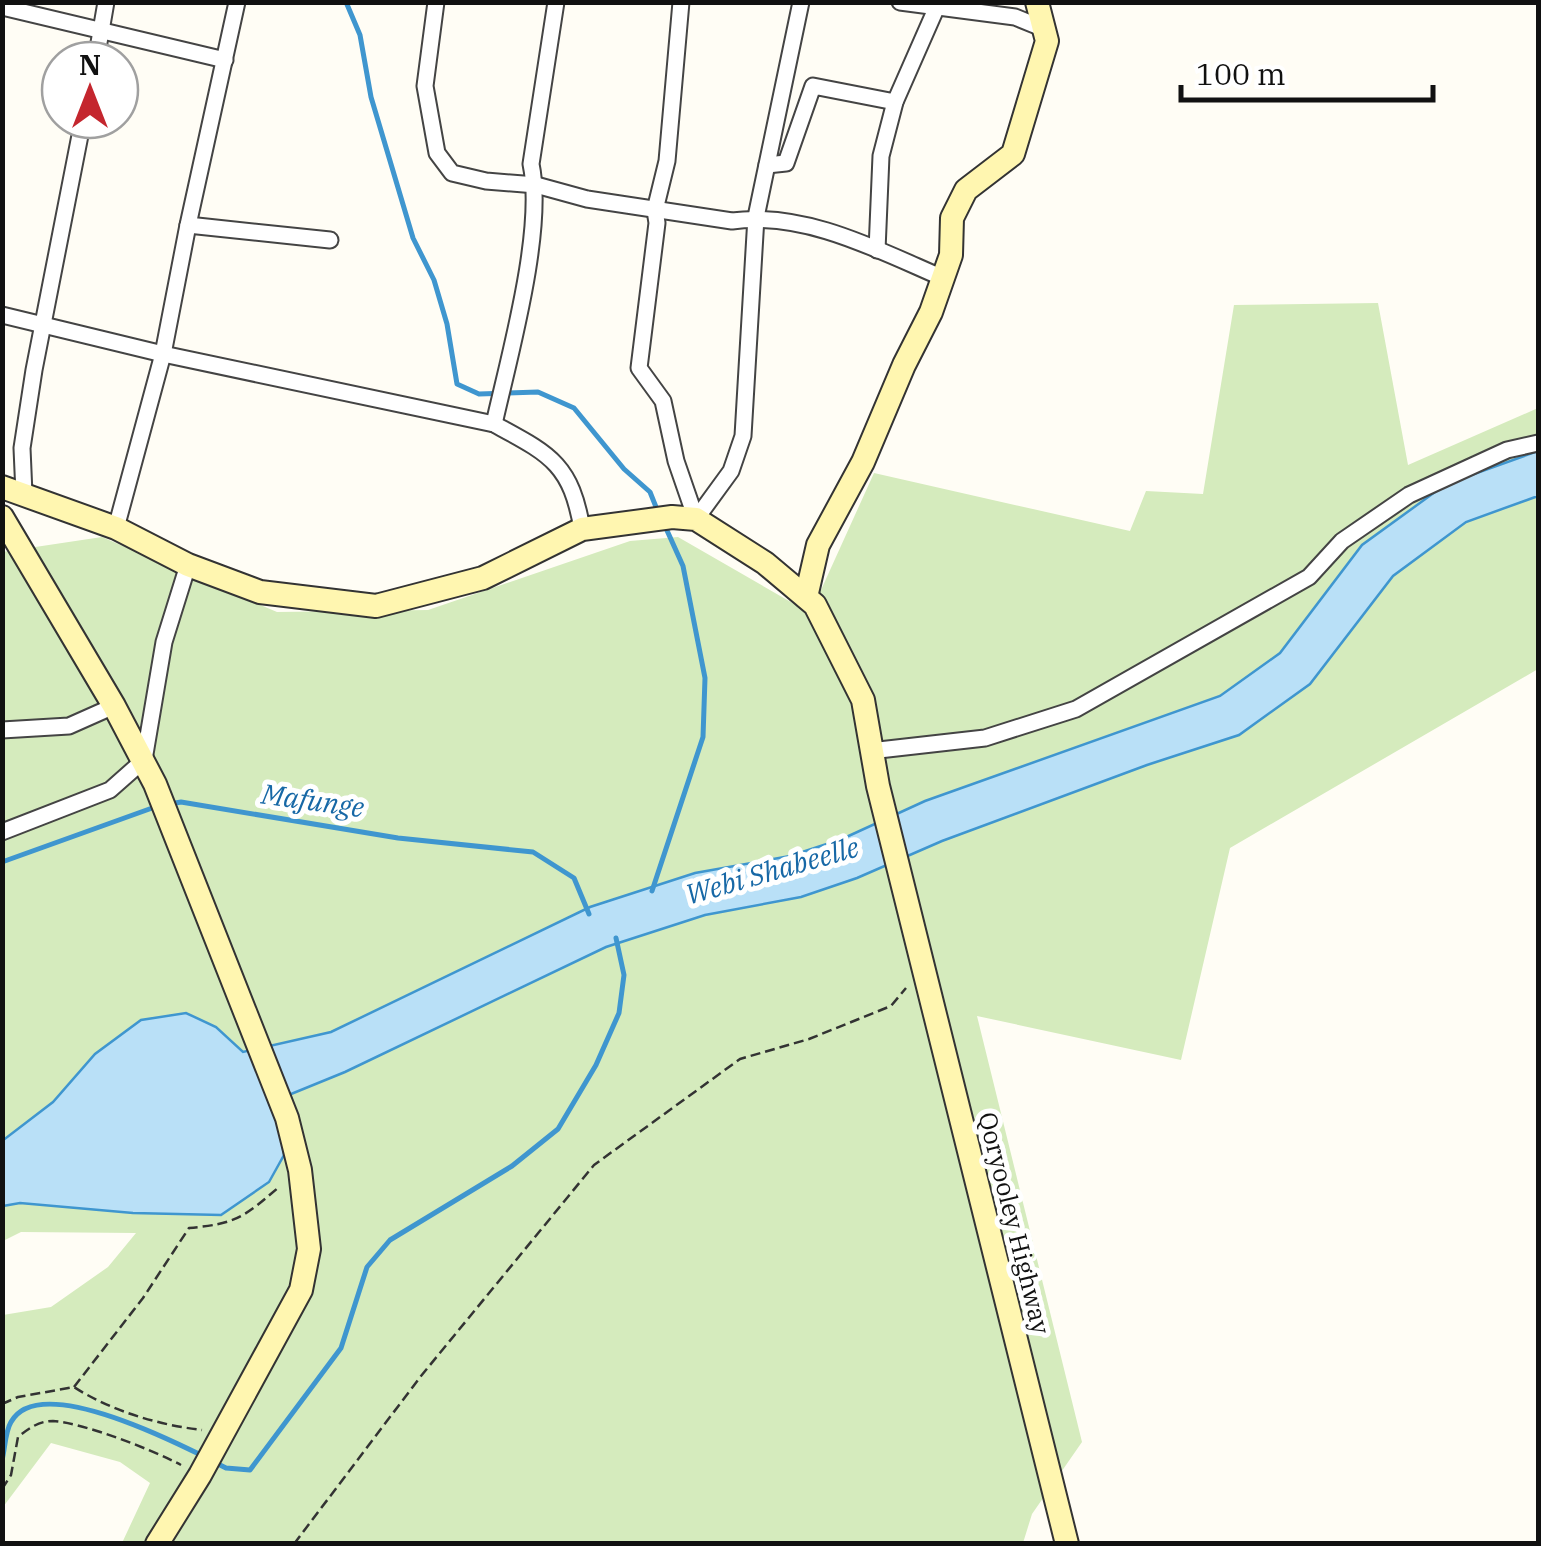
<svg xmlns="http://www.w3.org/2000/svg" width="1541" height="1546" viewBox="0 0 1541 1546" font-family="'IBM Plex Serif',serif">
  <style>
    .green { fill: #d5ebbd }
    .water { fill: #b9e0f7; stroke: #3f96cf; stroke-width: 2.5 }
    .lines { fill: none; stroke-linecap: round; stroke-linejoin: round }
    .stream { stroke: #3f96cf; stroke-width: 5 }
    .street-casing { stroke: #444; stroke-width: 19 }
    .secondary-casing { stroke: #333; stroke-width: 26 }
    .path { stroke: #333; stroke-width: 2.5; stroke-dasharray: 10 5; stroke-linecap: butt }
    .street { stroke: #fff; stroke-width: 15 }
    .secondary { stroke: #fff6b0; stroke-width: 22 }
    .labels { text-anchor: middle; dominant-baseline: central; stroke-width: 10; stroke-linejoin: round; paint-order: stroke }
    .street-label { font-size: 25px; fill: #111; stroke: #fff }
    .water-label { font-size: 28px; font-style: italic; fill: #1768a6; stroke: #fff }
  </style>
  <rect width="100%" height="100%" fill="#fffdf5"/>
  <g class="green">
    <polygon points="1378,303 1408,465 1538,408 1538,451 1446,484 1362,545 1280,653 1220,696 925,801 842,839 790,856 695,873 590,907 331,1032 243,1052 216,1027 95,1054 53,1102 3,1141 2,552 102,537 277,612 428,610 630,541 678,537 796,605 821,590 874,473 1130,531 1146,491 1203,494 1234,305"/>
    <polygon points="1538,496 1538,669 1230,848 1181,1060 977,1016 1082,1442 1032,1514 1023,1543 122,1543 150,1483 120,1462 51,1443 3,1507 3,1315 51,1307 108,1267 136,1233 21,1232 3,1241 3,1206 20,1203 133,1213 280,1130 269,1103 345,1072 606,947 705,915 801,897 857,878 942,841 1147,765 1239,735 1310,684 1393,576 1466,522"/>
  </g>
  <polygon class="water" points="1538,451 1538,496 1466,522 1393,576 1310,684 1239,735 1147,765 942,841 857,878 801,897 705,915 606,947 345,1072 269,1103 280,1130 284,1155 269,1182 221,1215 133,1213 20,1203 3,1206 2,1141 53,1102 95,1054 141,1020 186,1013 216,1027 243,1052 331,1032 590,907 695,873 790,856 842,839 925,801 1220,696 1280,653 1362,545 1446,484"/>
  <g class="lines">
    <g class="stream">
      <polyline points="346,2 360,35 371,97 413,238 434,280 447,324 457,384 479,394 538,392 574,408 624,469 650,492 658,512"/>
      <polyline points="170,804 181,802 398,838 533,852 574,878 589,914"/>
      <polyline points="2,862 155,807"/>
      <polyline points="652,891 703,737 705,678 683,566 665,526"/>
      <path d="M2,1460C5,1449 5,1432 11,1422C38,1373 169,1439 205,1457"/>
      <polyline points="214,1462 226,1468 250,1470 341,1348 367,1267 390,1240 512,1166 558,1129 596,1065 619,1013 624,975 616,938"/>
    </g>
    <defs>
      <g id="street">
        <path d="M436,2L425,86L437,153L452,173L486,181L536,185L587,199L732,221C805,211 878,250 943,278"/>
        <polyline points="681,2 667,161 655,210 657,223 639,368 663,401 676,461 696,519"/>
        <polyline points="900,2 1015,17 1042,28"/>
        <polyline points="2,7 225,60"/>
        <polyline points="96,60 106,2"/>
        <polyline points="767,165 786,163 813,86 895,102"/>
        <polyline points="188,225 330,240"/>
        <polyline points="877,250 881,156 895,102 939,2"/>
        <path d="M2,315L163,354L494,424C549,454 571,463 582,529"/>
        <path d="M494,424C509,357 545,230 531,164L556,2"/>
        <polyline points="24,494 22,448 34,370 83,120"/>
        <polyline points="696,519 731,471 743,436 756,217 801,2"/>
        <polyline points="116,528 163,354 188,225 237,2"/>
        <polyline points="2,730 69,726 114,706"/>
        <polyline points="870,751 985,738 1076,709 1309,577 1342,541 1409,495 1507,450 1538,443"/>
        <polyline points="2,832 110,790 144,760 164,642 188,565"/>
      </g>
      <g id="secondary">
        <polyline points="2,487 116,528 188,565 260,592 376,606 483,578 582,529 672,517 696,519 765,563 815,605 863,700 878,786 1067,1544"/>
        <polyline points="2,517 114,706 155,784 287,1118 300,1170 309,1249 301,1290 200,1475 157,1544"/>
        <polyline points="806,597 818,545 863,462 904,365 931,312 951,255 952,218 966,190 1013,154 1047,41 1037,2"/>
      </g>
    </defs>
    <use href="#street" class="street-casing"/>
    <use href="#secondary" class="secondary-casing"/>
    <g class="path">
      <path d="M74,1387L143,1298L189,1228C236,1224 244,1217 279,1187"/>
      <path d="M2,1404L18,1397L74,1387C111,1411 159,1425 202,1430"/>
      <path d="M2,1489L11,1475L18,1437C29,1428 39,1421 53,1421C84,1423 153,1450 181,1465"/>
      <polyline points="294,1544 421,1376 594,1165 740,1059 809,1039 891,1006 906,988"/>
    </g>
    <use href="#street" class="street"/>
    <use href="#secondary" class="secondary"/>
  </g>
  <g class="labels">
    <g class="street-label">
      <text transform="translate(1015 1223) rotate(76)">Qoryooley Highway</text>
    </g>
    <g class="water-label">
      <text transform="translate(313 800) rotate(8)">Mafunge</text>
      <text transform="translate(772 870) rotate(-16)">Webi Shabeelle</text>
    </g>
  </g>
  <rect width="1541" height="1546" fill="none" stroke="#111111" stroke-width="10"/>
  <g transform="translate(90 90)"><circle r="48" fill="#ffffff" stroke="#a0a0a0" stroke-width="2.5"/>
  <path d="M0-8L18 38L0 25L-18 38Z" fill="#c4262e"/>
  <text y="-15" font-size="28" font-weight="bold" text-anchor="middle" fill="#111111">N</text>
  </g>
  <path d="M1181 85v15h252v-15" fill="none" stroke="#111111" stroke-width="5"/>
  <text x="1196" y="85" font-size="30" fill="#111111" stroke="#ffffff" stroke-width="8" paint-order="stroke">100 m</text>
</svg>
